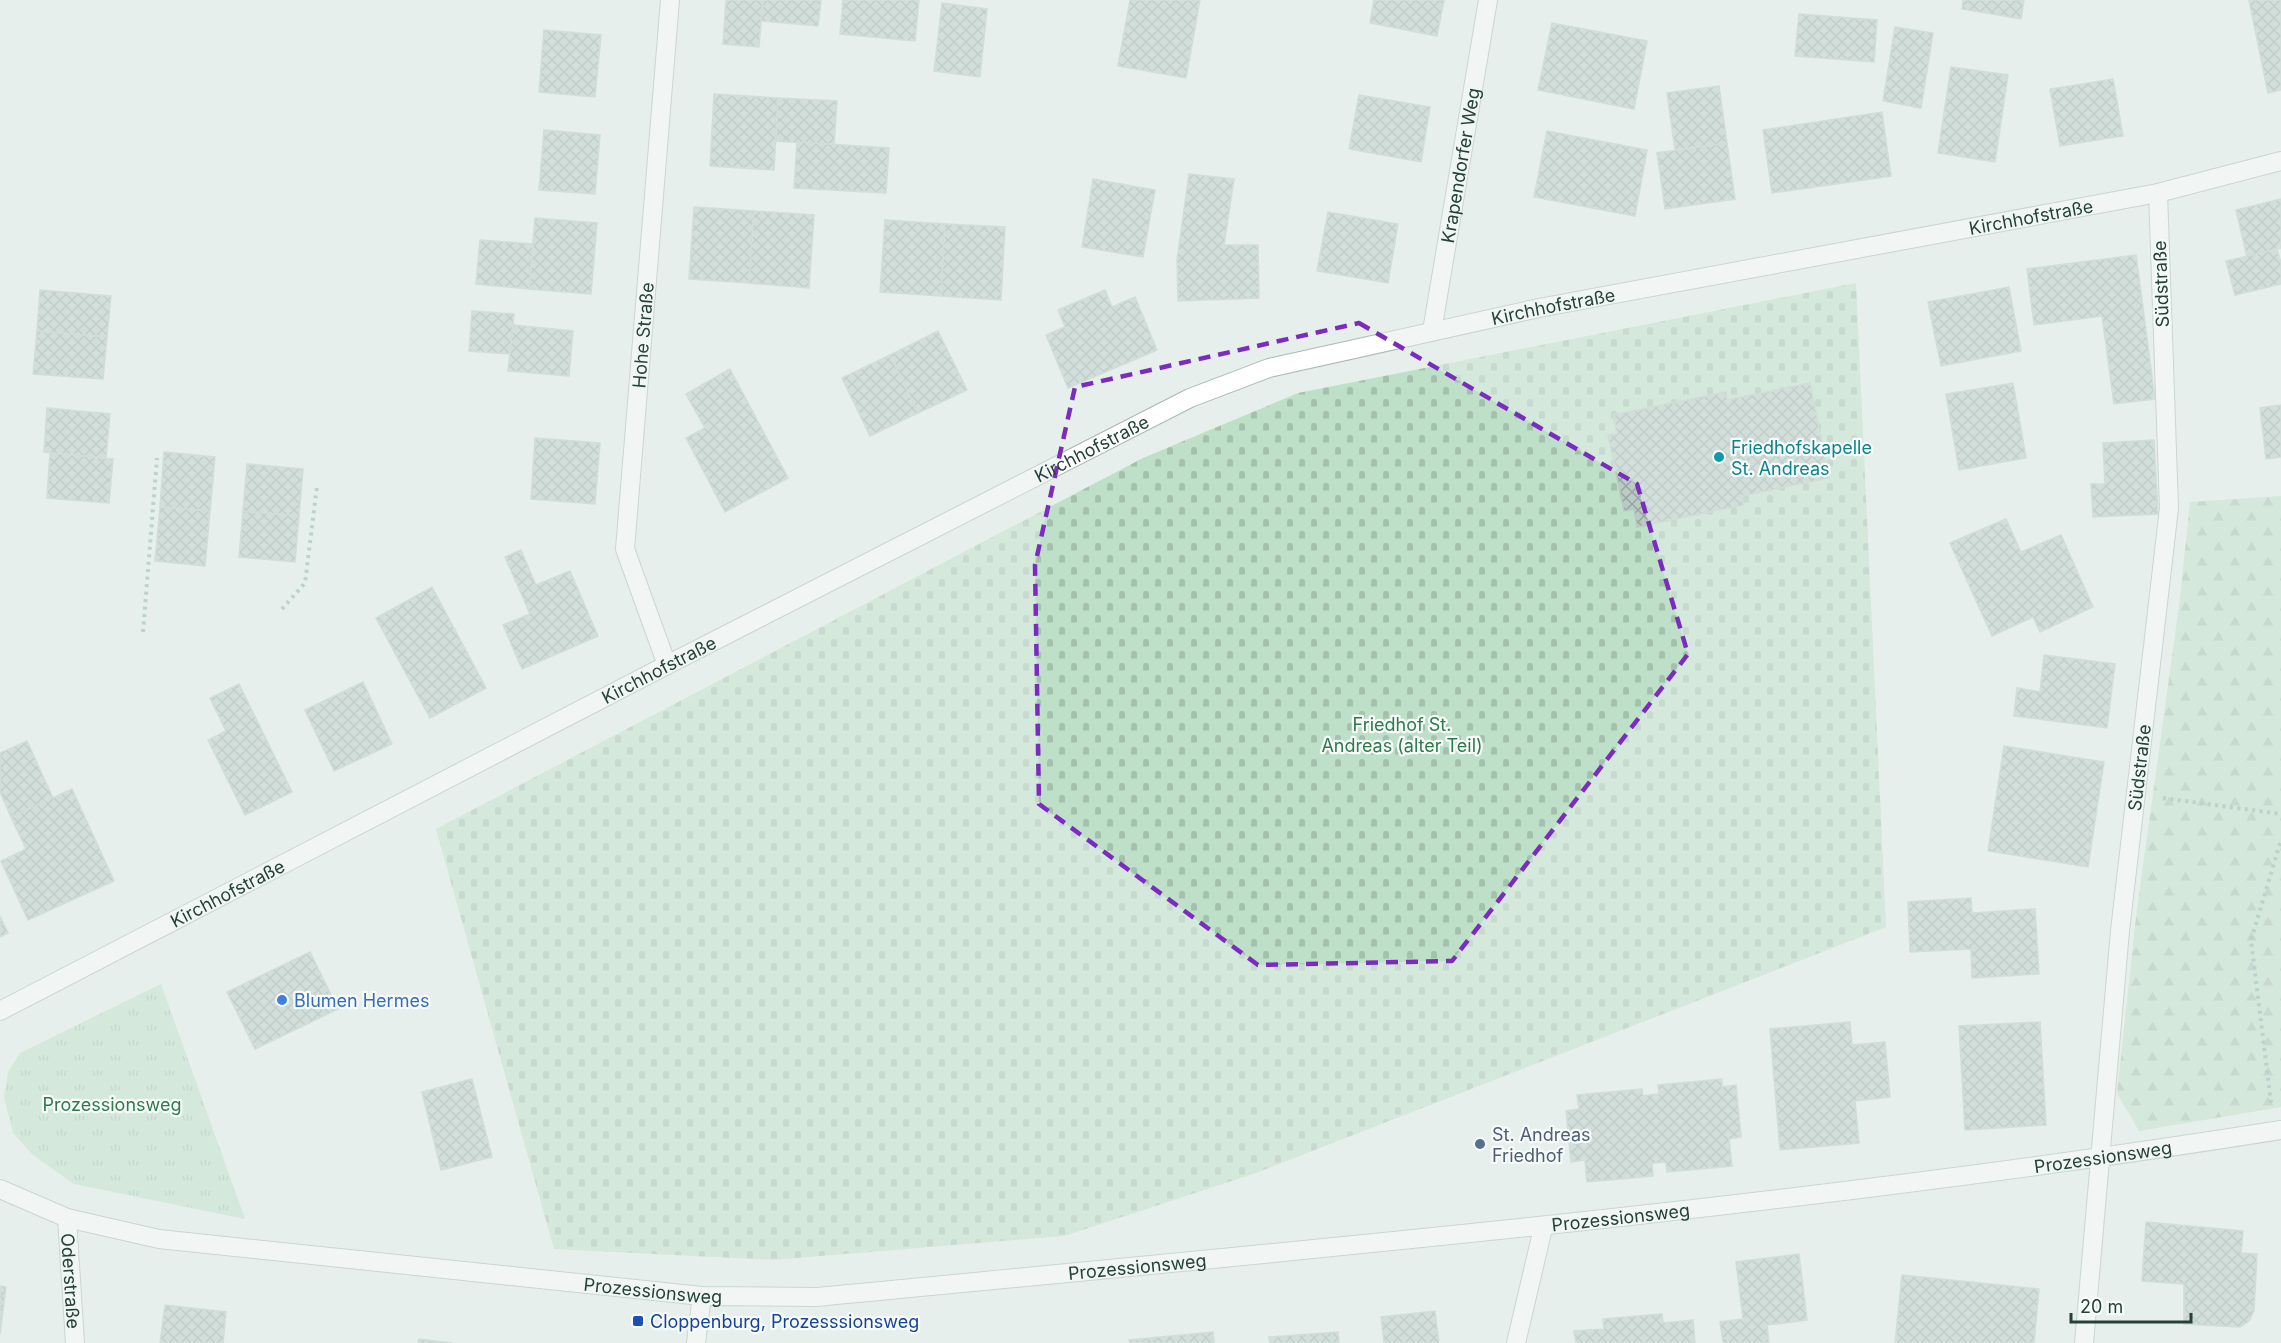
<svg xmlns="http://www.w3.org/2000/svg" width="2281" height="1343" viewBox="0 0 2281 1343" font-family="Inter,sans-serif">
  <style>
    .grass { fill: url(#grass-tufts) }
    .forest { fill: url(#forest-firs) }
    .cemetery { fill: url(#cemetery-stones) }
    .building { fill: url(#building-cross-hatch); stroke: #b8c9c2; stroke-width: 1.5 }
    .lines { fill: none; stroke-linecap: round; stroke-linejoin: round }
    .minor-casing { stroke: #a8b8b2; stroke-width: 20 }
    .path { stroke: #86b3a5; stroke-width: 4; stroke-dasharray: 3 4.5; stroke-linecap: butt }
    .minor { stroke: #fff; stroke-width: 18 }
    .marked { fill: none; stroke: #7b2cbf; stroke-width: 4.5; stroke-dasharray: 12 8; stroke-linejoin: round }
    .culture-dot { fill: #0f9aa8; stroke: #f7fbf9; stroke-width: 2 }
    .shop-dot { fill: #3f7fe0; stroke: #f7fbf9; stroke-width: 2 }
    .service-dot { fill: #5c6f8a; stroke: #f7fbf9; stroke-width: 2 }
    .transit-dot { fill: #1a4fb4; stroke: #f7fbf9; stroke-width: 2 }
    .labels { text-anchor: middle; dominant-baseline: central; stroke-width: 4.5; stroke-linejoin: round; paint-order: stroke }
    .street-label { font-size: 18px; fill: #24423a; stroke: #f7fbf9 }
    .culture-label { font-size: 18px; fill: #0d838f; stroke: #f7fbf9; text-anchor: start }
    .park-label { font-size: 18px; fill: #2d7a4b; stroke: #f7fbf9 }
    .shop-label { font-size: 18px; fill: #366cbe; stroke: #f7fbf9; text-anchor: start }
    .service-label { font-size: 18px; fill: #4e5e75; stroke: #f7fbf9; text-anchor: start }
    .transit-label { font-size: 18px; fill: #164399; stroke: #f7fbf9; text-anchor: start }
  </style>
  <defs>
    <pattern id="grass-tufts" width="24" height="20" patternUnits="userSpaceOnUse" patternTransform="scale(1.5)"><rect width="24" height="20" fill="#bfe0c8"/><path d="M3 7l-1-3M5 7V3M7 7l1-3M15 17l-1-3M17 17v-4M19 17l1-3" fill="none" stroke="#a4c1ad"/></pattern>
    <pattern id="forest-firs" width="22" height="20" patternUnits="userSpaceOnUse" patternTransform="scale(1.5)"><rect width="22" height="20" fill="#bfe0c8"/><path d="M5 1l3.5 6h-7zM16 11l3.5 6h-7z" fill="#a4c1ad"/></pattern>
    <pattern id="cemetery-stones" width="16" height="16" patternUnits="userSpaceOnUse" patternTransform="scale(1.5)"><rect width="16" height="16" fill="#bfe0c8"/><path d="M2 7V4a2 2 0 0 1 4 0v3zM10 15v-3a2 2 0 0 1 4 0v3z" fill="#a4c1ad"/></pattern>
    <pattern id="building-cross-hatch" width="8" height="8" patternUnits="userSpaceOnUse" patternTransform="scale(1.5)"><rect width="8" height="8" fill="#bbcac4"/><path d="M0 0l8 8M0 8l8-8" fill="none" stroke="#98a6a0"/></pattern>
  </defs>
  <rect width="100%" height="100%" fill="#e6efeb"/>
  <polygon class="grass" points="161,984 245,1219 74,1184 33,1155 13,1133 4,1097 8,1072 20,1053"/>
  <polygon class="forest" points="2281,496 2281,1107 2139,1131 2117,1093 2136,917 2180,599 2190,502"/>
  <polygon class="cemetery" points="1856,283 1886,927 1256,1173 1064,1236 772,1260 554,1249 436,829 1143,458 1298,393"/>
  <g class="building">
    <polygon points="726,0 763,0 759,47 723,44"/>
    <polygon points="763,0 821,0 818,26 761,21"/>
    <polygon points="843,0 919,0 915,41 840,34"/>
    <polygon points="1130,0 1200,0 1186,78 1118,66"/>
    <polygon points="1374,0 1444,0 1437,36 1370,23"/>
    <polygon points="1963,0 2024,0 2021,19 1962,9"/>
    <polygon points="2249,0 2281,0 2281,90 2268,93"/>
    <polygon points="942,3 987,9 980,77 934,71"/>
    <polygon points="1799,14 1877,20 1874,62 1795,56"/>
    <polygon points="1552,23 1647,41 1634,109 1538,90"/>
    <polygon points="1895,27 1933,33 1921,108 1883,101"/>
    <polygon points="544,30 601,35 595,97 539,92"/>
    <polygon points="1951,67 2008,75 1995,162 1938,153"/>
    <polygon points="2113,79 2123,136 2060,146 2050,89"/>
    <polygon points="1719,86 1727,143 1675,150 1667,93"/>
    <polygon points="714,94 778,98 774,170 710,166"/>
    <polygon points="1359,95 1430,107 1421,162 1349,149"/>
    <polygon points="778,98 837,101 834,145 776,141"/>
    <polygon points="1882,112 1891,176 1772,193 1763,130"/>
    <polygon points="544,130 600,135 595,194 539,190"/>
    <polygon points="1547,131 1647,150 1635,216 1534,197"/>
    <polygon points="797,142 889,148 886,193 794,188"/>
    <polygon points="1727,143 1735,199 1665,209 1657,153"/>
    <polygon points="1189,174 1234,179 1224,245 1258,245 1259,298 1178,301 1177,260"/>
    <polygon points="1093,179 1155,190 1143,257 1082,247"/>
    <polygon points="2281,199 2281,248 2247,257 2236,210"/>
    <polygon points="694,207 754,211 749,283 689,279"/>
    <polygon points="754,211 814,215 809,288 749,283"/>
    <polygon points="1328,212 1398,224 1388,283 1317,271"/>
    <polygon points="535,218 597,223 591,294 529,289"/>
    <polygon points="885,220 945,224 941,296 880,292"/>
    <polygon points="945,224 1005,227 1001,300 941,296"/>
    <polygon points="480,240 533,244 529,289 476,284"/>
    <polygon points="2277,249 2281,263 2281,284 2235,295 2226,261"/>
    <polygon points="2136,255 2155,399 2114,404 2102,316 2034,325 2027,269"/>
    <polygon points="2009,287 2021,351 1941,366 1928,302"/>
    <polygon points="40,290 111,296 107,337 37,331"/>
    <polygon points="1105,290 1112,307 1135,297 1157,350 1068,388 1046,335 1065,327 1058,310"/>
    <polygon points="472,311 514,314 510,354 469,351"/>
    <polygon points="513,325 573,331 569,376 508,371"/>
    <polygon points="37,331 107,337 103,379 33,374"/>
    <polygon points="938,331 967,390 918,413 890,355"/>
    <polygon points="890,355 918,413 870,436 842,378"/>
    <polygon points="730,369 788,478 725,512 686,438 705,428 686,394"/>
    <polygon points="1810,383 1829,478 1742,496 1744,505 1637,527 1634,509 1624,511 1608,435 1617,434 1613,415 1726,392 1727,400"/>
    <polygon points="2013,383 2026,458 1959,470 1946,394"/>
    <polygon points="2281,405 2281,457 2266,459 2260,408"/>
    <polygon points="47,408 110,414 106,458 44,452"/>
    <polygon points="535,438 600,443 595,504 531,499"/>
    <polygon points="2154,440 2158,514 2093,517 2091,484 2105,484 2103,443"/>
    <polygon points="164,452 215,457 210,511 160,507"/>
    <polygon points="50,453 113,459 109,503 47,498"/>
    <polygon points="247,464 303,469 299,516 243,511"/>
    <polygon points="160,507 210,511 205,566 155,561"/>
    <polygon points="243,511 299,516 295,562 239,557"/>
    <polygon points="2006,519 2021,552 2061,535 2093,607 2040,632 2033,617 1992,636 1950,543"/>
    <polygon points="521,550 536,585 570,571 598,636 522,669 503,625 530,614 505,557"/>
    <polygon points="432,587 486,688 430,718 376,618"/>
    <polygon points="2044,655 2115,664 2107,728 2014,716 2017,688 2040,692"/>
    <polygon points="363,682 392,744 334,771 305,710"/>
    <polygon points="239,684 292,792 245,815 208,740 226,731 210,698"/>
    <polygon points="27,741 53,798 11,817 0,792 0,753"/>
    <polygon points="2004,746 2104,762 2088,867 1988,851"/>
    <polygon points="72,789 114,881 28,920 1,861 26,849 11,817"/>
    <polygon points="1971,898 1972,913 2035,909 2039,974 1972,978 1971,949 1910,952 1908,902"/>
    <polygon points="0,916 8,933 0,937"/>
    <polygon points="310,952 338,1009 255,1049 227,992"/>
    <polygon points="1850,1022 1852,1045 1885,1042 1890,1097 1855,1101 1859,1143 1780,1150 1770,1029"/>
    <polygon points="2040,1022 2046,1125 1965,1130 1959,1026"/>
    <polygon points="472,1079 492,1157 441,1170 422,1092"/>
    <polygon points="1722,1079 1722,1087 1736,1085 1741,1137 1729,1139 1732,1166 1667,1172 1666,1162 1652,1163 1653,1176 1587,1182 1585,1160 1571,1162 1566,1111 1579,1109 1577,1095 1642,1089 1643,1096 1659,1094 1658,1085"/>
    <polygon points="2146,1222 2243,1231 2241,1253 2257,1254 2254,1311 2249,1321 2240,1327 2184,1324 2184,1284 2142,1281"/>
    <polygon points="1799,1254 1807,1320 1767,1325 1769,1343 1723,1343 1720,1322 1743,1319 1736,1262"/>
    <polygon points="1902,1275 2039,1289 2034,1343 1895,1343"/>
    <polygon points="0,1286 6,1287 0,1334"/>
    <polygon points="165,1305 226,1312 223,1343 160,1343"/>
    <polygon points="1435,1311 1439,1343 1384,1343 1381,1317"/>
    <polygon points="1662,1314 1663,1323 1693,1320 1695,1343 1576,1343 1574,1331 1604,1329 1603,1319"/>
    <polygon points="1213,1332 1214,1343 1130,1343 1129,1340"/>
    <polygon points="1338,1332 1339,1343 1270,1343 1269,1337"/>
    <polygon points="419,1339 452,1343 418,1343"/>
  </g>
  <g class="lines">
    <defs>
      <g id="minor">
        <path id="s1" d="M1432,331L1488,0"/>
        <path id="s2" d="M667,665L625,549L670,0"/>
        <path id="s3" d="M0,1011L667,665L1190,398L1269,368L1539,308L2158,193L2281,161"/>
        <path id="s4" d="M0,1189L67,1218L159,1239L702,1296L817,1297C1306,1250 1796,1207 2281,1130"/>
        <path id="s5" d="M67,1218L75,1343"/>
        <polyline points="696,1343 702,1296"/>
        <polyline points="1516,1343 1543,1228"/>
        <path id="s6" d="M2084,1343L2120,931L2169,508L2158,193"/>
      </g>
    </defs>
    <use href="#minor" class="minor-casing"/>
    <g class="path">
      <polyline points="282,609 305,583 317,486"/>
      <polyline points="143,632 157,458"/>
      <polyline points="2163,798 2281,814"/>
      <polyline points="2271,1103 2251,940 2281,840"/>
    </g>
    <use href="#minor" class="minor"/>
  </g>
  <path d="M0 0H2281V1343H0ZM1359,323L1637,484L1688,654L1452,961L1258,965L1039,804L1035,565L1075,387Z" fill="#e6efeb" fill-opacity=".55" fill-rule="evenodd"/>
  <path class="marked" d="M1359,323L1637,484L1688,654L1452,961L1258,965L1039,804L1035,565L1075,387Z"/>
  <circle class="culture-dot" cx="1719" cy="457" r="6"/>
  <circle class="shop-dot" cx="282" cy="1000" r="6"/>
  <circle class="service-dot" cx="1480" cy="1144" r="6"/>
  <rect class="transit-dot" x="632" y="1315" width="12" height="12" rx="3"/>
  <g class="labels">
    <g class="street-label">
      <text stroke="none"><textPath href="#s1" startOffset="168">Krapendorfer Weg</textPath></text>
      <text stroke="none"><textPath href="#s3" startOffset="2200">Kirchhofstraße</textPath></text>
      <text transform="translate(2161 284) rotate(-92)">Südstraße</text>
      <text stroke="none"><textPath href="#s3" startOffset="1714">Kirchhofstraße</textPath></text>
      <text stroke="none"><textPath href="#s2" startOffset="338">Hohe Straße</textPath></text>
      <text stroke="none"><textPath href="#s3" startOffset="1228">Kirchhofstraße</textPath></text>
      <text stroke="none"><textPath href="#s3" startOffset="742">Kirchhofstraße</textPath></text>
      <text stroke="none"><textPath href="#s6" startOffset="578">Südstraße</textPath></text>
      <text stroke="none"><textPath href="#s3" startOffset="256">Kirchhofstraße</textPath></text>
      <text stroke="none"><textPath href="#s4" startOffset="2122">Prozessionsweg</textPath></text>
      <text stroke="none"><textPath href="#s4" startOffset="1636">Prozessionsweg</textPath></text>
      <text stroke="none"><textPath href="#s4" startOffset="1150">Prozessionsweg</textPath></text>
      <text stroke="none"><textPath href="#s5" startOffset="63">Oderstraße</textPath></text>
      <text stroke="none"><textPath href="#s4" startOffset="664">Prozessionsweg</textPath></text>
    </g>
    <g class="culture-label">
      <text x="1731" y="447">Friedhofskapelle<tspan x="1731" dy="21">St. Andreas</tspan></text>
    </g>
    <g class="park-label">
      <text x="1402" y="724">Friedhof St.<tspan x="1402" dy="21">Andreas (alter Teil)</tspan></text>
      <text x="112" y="1104">Prozessionsweg</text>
    </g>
    <g class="shop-label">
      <text x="294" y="1000">Blumen Hermes</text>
    </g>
    <g class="service-label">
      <text x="1492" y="1134">St. Andreas<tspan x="1492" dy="21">Friedhof</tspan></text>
    </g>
    <g class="transit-label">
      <text x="650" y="1321">Cloppenburg, Prozesssionsweg</text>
    </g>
  </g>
  <path d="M2071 1313v9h120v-9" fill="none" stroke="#24423a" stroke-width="3"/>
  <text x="2080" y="1313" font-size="18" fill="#24423a" stroke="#f7fbf9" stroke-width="4.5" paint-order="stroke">20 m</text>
</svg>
